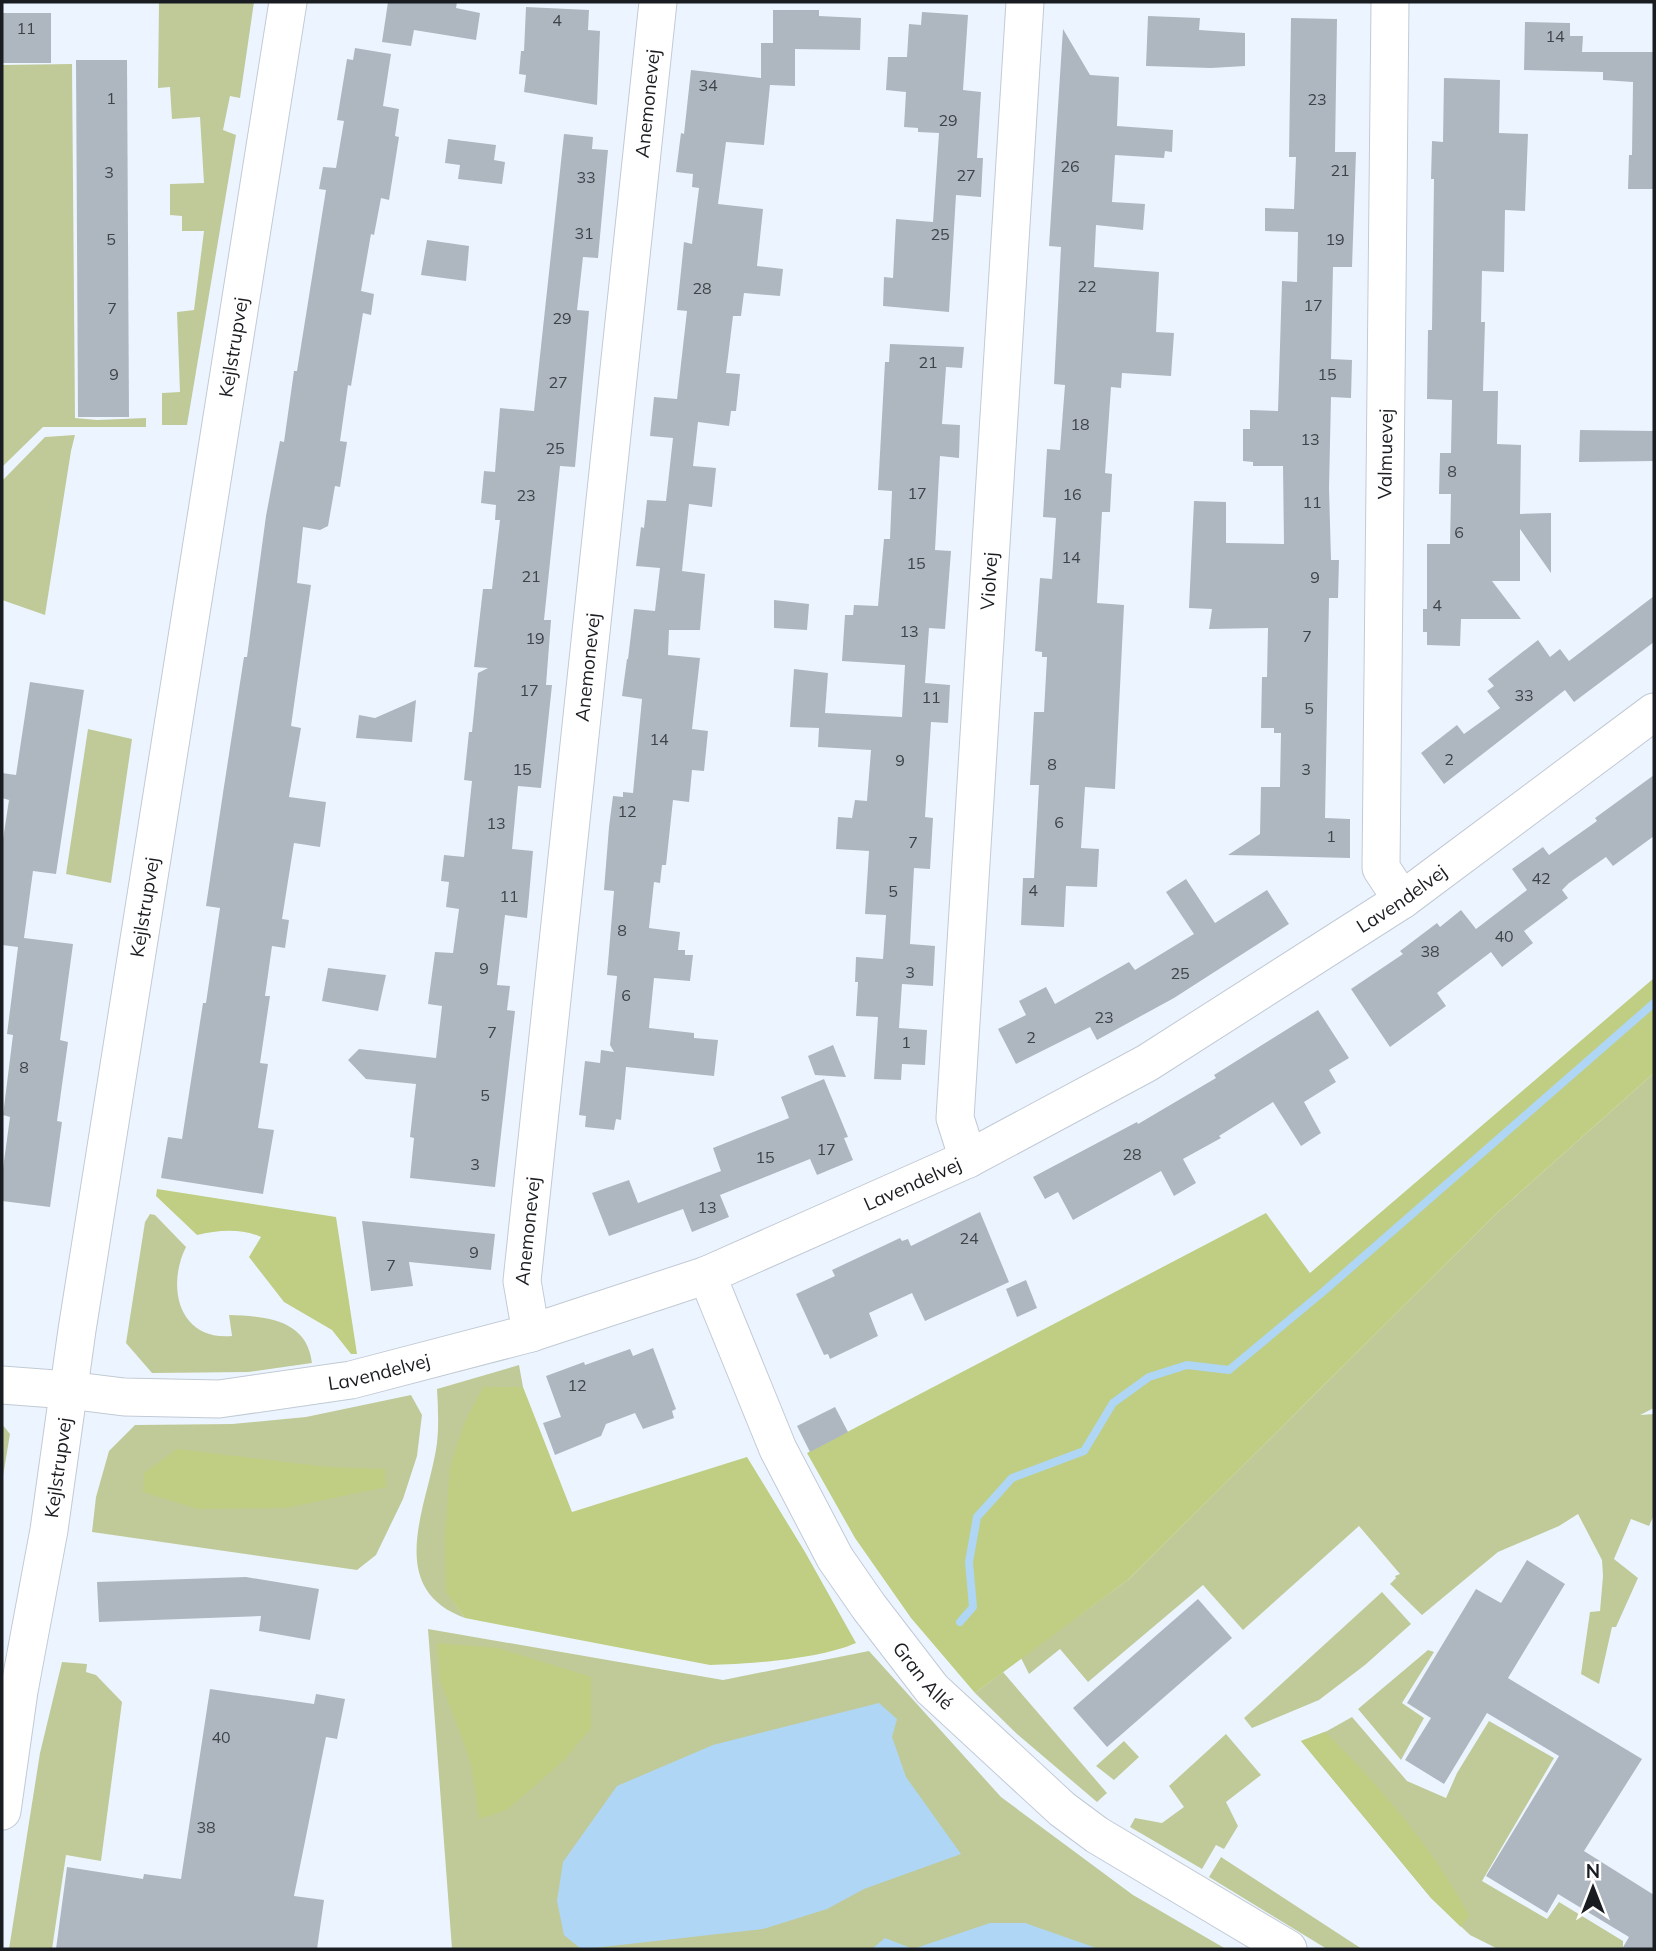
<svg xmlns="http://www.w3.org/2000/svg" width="1656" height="1951" viewBox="0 0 1656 1951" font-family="Mulish,sans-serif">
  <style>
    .green { fill: #c0ca98 }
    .forest { fill: #bfce82 }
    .water { fill: #afd6f5 }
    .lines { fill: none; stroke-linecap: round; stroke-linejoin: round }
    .stream { stroke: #afd6f5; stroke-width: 8 }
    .building { fill: #aeb7c0 }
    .minor-casing { stroke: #c2cad4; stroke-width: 39 }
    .minor { stroke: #fff; stroke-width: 37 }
    .labels { text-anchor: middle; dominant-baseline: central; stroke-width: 7; stroke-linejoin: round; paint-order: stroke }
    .number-label { font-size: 16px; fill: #3e4348 }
    .street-label { font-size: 19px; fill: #191c20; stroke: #fff }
  </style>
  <rect width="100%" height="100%" fill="#ecf5ff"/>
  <g class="green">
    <polygon points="159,2 254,2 240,98 230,96 223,130 236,135 187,425 162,425 162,393 180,392 177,312 194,310 204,231 182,231 182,216 170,215 170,184 204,183 200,117 172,119 170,87 158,88"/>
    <polygon points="72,64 75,418 97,420 146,418 146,427 43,427 2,467 2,65"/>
    <polygon points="75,435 71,451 45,615 2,600 2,481 45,437"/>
    <polygon points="88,729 132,739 111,883 66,874"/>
    <polygon points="1654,1073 1654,1408 1640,1415 1654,1414 1654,1515 1649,1526 1631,1519 1614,1559 1638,1578 1616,1627 1612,1627 1599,1684 1581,1674 1590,1612 1600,1611 1603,1576 1602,1560 1578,1514 1559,1526 1498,1552 1422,1615 1390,1584 1396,1578 1395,1576 1400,1574 1359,1526 1243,1630 1203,1585 1088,1682 1060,1649 1029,1674 1021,1658 1129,1579 1498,1212"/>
    <path d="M150,1214L155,1215L186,1247C166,1287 179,1341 232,1336L229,1315C265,1316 307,1319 312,1363L248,1372L152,1373L126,1343L145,1222Z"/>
    <path d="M519,1365L523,1387L483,1388L446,1591L465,1618C382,1587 429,1504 437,1443C439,1425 438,1407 437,1389Z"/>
    <polygon points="411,1395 422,1415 417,1456 403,1499 376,1555 357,1570 92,1532 96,1497 109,1451 135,1425 232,1424 306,1417"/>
    <polygon points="2,1424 10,1434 2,1482"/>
    <polygon points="1382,1592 1411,1624 1365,1665 1319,1700 1252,1728 1244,1718"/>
    <polygon points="428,1629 723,1680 869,1651 1001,1797 1133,1895 1226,1949 452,1949"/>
    <polygon points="1428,1650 1434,1652 1402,1703 1424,1718 1401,1760 1358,1709"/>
    <polygon points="62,1662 87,1664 86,1672 96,1675 122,1702 101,1861 66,1855 52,1949 9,1949 40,1753"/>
    <polygon points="1003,1672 1107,1793 1097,1802 1017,1734 975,1693"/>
    <polygon points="1352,1717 1407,1781 1446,1798 1457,1773 1489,1721 1554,1758 1482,1881 1547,1919 1559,1902 1623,1941 1623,1949 1498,1949 1470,1935 1431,1898 1301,1741 1327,1731"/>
    <polygon points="1226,1734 1261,1775 1226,1802 1238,1826 1224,1849 1216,1845 1202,1869 1130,1827 1135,1818 1162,1823 1184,1807 1169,1786"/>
    <polygon points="1124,1741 1139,1757 1114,1780 1096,1766"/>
    <polygon points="1221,1857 1362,1949 1327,1949 1209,1877"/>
  </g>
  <g class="forest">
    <polygon points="1654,978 1654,1073 1498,1212 1129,1579 975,1693 911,1618 855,1538 807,1453 1266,1213 1310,1273"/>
    <path d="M157,1189L336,1217L357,1354H351L332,1330L284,1302L249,1257L261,1237C241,1228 218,1230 197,1235L156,1196Z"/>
    <path d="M483,1387H523L572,1512L747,1457L805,1552L856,1643C820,1659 750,1664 710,1665L465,1618L446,1592L445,1536L450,1467L464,1424Z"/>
    <polygon points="177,1449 328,1467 385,1469 386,1487 286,1508 198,1509 143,1492 144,1473"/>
    <polygon points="437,1643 498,1648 591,1677 591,1728 564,1760 507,1810 479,1819 471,1763 440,1680"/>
    <path d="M1325,1732C1380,1786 1432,1847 1469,1915L1461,1927L1431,1898L1301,1741Z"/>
  </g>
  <g class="water">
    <polygon points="879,1703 897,1719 892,1737 906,1777 961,1854 864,1889 827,1909 763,1929 584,1949 581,1949 564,1935 557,1901 563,1862 617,1786 713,1745"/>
    <polygon points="990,1923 1025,1923 1099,1949 872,1949 885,1938 913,1949"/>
  </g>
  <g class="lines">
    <polyline class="stream" points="960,1622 973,1607 969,1562 977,1517 1012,1478 1084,1451 1113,1403 1149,1377 1187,1365 1229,1370 1324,1291 1654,1003"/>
  </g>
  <g class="building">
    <polygon points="388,2 457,2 456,8 480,13 476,40 414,30 411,46 382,42"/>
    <polygon points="526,7 589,10 588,30 600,31 597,105 524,92 526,75 519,74 521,51 524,51"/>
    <polygon points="773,10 819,10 819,16 861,18 860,50 795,49 795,86 770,85 764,145 726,142 718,204 763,209 757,266 783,269 780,296 744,293 741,316 733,316 726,373 740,374 736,411 731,411 729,426 698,422 693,466 716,468 712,507 689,504 682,571 705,574 700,630 669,630 668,655 700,658 692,729 708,731 704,771 692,770 689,802 673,800 666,865 662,865 660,883 654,882 649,928 680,932 678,950 685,950 685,955 693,955 690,981 654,978 649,1028 694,1033 694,1038 718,1040 714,1076 626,1067 621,1120 616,1119 614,1130 585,1127 586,1116 579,1115 585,1061 600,1063 601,1050 614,1052 610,1045 617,976 607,975 614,891 604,890 609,827 613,796 623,797 623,792 633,793 642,699 622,696 627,659 628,659 634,609 655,611 660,568 636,566 641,527 644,528 647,500 666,501 673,438 650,436 654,397 677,399 687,311 677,310 684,242 692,244 699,188 692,187 693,174 676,172 681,133 684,134 691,70 761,78 761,43 773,43"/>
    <polygon points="922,12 968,15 963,90 981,92 977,158 983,158 981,197 956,195 949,312 883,306 884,277 893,278 896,219 933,222 939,133 918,132 918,128 904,127 906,92 886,90 888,57 907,57 909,24 921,25"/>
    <rect x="2" y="13" width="49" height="50"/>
    <polygon points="1148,16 1200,18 1199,30 1245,33 1245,66 1211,68 1146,66"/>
    <polygon points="1291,18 1337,19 1335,152 1356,152 1352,267 1333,267 1331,359 1352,360 1351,398 1331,397 1329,488 1331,560 1339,560 1338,598 1329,598 1325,818 1350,819 1350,858 1228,855 1260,834 1261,787 1280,787 1281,733 1274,733 1274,728 1261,728 1262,677 1267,677 1268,628 1209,629 1212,609 1189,608 1194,501 1226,502 1226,543 1284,544 1283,466 1253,466 1253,462 1243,461 1243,429 1250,429 1250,410 1278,411 1282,281 1297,282 1298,232 1265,231 1265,208 1294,209 1296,157 1289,157"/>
    <polygon points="1525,22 1570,23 1570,36 1583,36 1582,52 1654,52 1654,189 1628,189 1629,155 1632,155 1633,82 1603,80 1603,72 1524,70"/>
    <polygon points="1063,29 1090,75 1119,77 1117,126 1173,130 1172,152 1165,151 1164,158 1115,155 1112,202 1145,204 1143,230 1096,225 1094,267 1159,272 1156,332 1174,333 1171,376 1122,373 1121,388 1111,387 1105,473 1112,474 1110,512 1102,512 1097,603 1124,605 1115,789 1085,787 1081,848 1099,849 1097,887 1066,886 1064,927 1021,925 1023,878 1034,878 1039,785 1030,785 1034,712 1044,712 1047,657 1042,657 1042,652 1035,651 1040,578 1052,579 1056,518 1043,517 1047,449 1060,450 1065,385 1054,384 1061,247 1049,246"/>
    <polygon points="355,48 391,54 383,106 399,109 395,136 399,137 389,200 381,198 374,235 371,234 361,291 374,294 371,315 363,313 351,386 348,385 340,441 347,442 340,487 335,486 328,526 320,530 303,527 297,583 311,585 291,726 301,728 289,797 326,802 320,847 294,843 282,919 289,920 285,948 272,946 265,996 270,996 260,1063 268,1064 258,1128 274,1130 263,1194 161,1178 168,1137 182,1139 203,1003 206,1003 220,908 206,906 223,793 244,657 247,657 266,516 280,441 284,442 294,371 297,371 326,190 319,189 323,167 336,168 344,121 337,120 347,59 353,60"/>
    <polygon points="76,60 127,60 129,417 78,417"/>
    <polygon points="1444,78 1500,80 1499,133 1528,134 1525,211 1505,210 1504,272 1482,271 1481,322 1485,322 1483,391 1498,391 1497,444 1521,445 1520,514 1551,513 1551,573 1520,529 1520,581 1492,581 1521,619 1461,619 1460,646 1427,645 1427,632 1423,632 1423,609 1427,609 1427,544 1450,544 1451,494 1439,494 1440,453 1451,453 1452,400 1427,399 1428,330 1432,330 1434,179 1431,179 1432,141 1443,142"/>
    <polygon points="564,134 593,137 592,149 608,150 598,258 583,257 577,310 589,311 575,467 560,466 544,620 551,620 546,685 552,685 541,788 518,786 512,849 533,851 527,918 505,915 497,985 510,986 507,1010 515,1011 495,1187 410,1178 414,1138 410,1137 416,1084 366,1079 348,1060 359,1049 436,1058 442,1006 428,1004 435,952 453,953 459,909 446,907 449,882 441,881 444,855 464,857 472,781 464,780 469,732 472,732 478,673 488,668 474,667 483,589 492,589 500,520 495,520 496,505 481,503 484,471 495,472 500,408 534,411"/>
    <polygon points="448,139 496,145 494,160 505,162 502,184 458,179 460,165 445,163"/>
    <polygon points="427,240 469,246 466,281 421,275"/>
    <polygon points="890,344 964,347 962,368 946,367 942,424 960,425 959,458 940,456 935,550 951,551 945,629 929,628 925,683 950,685 948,723 931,722 925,817 933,818 930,869 914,868 910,944 935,946 933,986 902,984 899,1028 927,1030 925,1065 902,1064 901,1080 874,1079 878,1017 856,1016 858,982 855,982 856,957 883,959 886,915 865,914 869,851 836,849 838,817 852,818 855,800 867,801 871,750 818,747 819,728 790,727 794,669 828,673 825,713 902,717 905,665 842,661 845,615 853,615 854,605 878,606 884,539 890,539 892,491 878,490 885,362 889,362"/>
    <polygon points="1580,430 1654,431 1654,461 1579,462"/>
    <polygon points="1654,596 1654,642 1574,702 1565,690 1444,784 1421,753 1457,725 1464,734 1500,708 1487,691 1494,686 1488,679 1538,640 1550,657 1560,649 1569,661"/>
    <polygon points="774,600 809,604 807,630 774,628"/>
    <polygon points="30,682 84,690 56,874 33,871 24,938 73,944 60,1040 68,1042 57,1121 62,1122 50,1207 2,1201 2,1176 10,1117 3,1115 13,1035 7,1034 18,947 2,945 2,846 9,800 2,798 2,773 16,775"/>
    <polygon points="416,700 412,742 356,738 359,715 375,718"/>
    <polygon points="1654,775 1654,836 1613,866 1606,857 1569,883 1562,890 1568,898 1524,931 1533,943 1502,967 1491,952 1437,993 1446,1006 1390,1047 1351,989 1403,954 1400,951 1437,923 1440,927 1461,910 1476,929 1527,890 1512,869 1543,847 1549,855 1597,821 1595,818"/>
    <polygon points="1186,879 1215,923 1267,890 1289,924 1174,998 1097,1040 1090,1027 1016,1064 998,1029 1026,1015 1019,1001 1046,987 1055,1004 1129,962 1135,970 1194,934 1166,892"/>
    <polygon points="328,968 386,975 378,1011 322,1001"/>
    <polygon points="1318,1010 1349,1058 1329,1070 1336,1082 1304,1102 1321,1133 1301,1146 1273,1102 1219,1136 1221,1138 1183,1159 1196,1183 1174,1196 1161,1171 1073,1220 1058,1192 1045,1199 1033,1177 1137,1122 1138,1124 1216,1078 1214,1075"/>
    <polygon points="833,1045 846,1077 815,1075 808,1056"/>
    <polygon points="824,1079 848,1137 844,1138 853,1160 817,1175 810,1159 720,1195 729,1217 692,1232 683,1209 609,1236 592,1193 629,1180 638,1203 721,1171 713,1148 789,1118 781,1097"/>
    <polygon points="980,1212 1009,1282 925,1321 912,1293 869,1313 878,1336 830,1359 828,1354 824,1355 796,1294 835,1276 832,1270 900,1238 902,1241 908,1239 911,1246"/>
    <polygon points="362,1221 495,1234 491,1270 409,1262 413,1286 371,1291"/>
    <polygon points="1026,1280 1037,1308 1017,1317 1006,1289"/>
    <polygon points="653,1348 676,1409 672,1411 674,1418 643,1429 635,1413 606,1424 601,1436 555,1455 543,1423 561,1417 546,1376 584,1362 585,1365 630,1349 633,1356"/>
    <polygon points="835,1407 848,1432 810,1452 797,1426"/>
    <polygon points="1527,1560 1565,1584 1508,1678 1642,1759 1584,1851 1654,1895 1654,1949 1622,1949 1629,1937 1558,1894 1547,1913 1486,1876 1559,1756 1487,1713 1444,1784 1405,1760 1431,1718 1407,1703 1476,1589 1501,1603"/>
    <polygon points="246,1577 319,1589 310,1640 259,1631 261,1616 99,1622 97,1582"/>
    <polygon points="1198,1599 1232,1638 1107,1747 1073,1708"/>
    <polygon points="210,1689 314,1704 316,1694 345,1699 337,1739 326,1737 294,1896 324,1900 317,1949 56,1949 67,1867 143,1879 144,1874 181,1879"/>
  </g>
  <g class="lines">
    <defs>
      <g id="minor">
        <polyline points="1390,2 1381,868 1402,900"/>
        <path id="s1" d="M968,1159L955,1118L1025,2"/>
        <path id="s2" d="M707,1275L778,1449L835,1558L869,1607L932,1689L1062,1809L1097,1835L1288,1949"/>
        <path id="s3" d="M531,1333L522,1281L658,2"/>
        <path id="s4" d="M2,1385L68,1390L124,1397L219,1399L351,1380L531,1333L707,1275L968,1159L1147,1063L1402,900L1654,712"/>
        <path id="s5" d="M2,1811L19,1691L49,1530L77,1330L288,2"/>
      </g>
    </defs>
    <use href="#minor" class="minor-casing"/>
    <use href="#minor" class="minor"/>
  </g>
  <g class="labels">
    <g class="number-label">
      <text x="557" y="20">4</text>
      <text x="26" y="28">11</text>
      <text x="1555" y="36">14</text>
      <text x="708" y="85">34</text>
      <text x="111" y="98">1</text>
      <text x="1317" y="99">23</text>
      <text x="948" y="120">29</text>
      <text x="1070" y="166">26</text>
      <text x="1340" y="170">21</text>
      <text x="109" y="172">3</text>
      <text x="966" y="175">27</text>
      <text x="586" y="177">33</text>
      <text x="584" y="233">31</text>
      <text x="940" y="234">25</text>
      <text x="111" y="239">5</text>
      <text x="1335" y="239">19</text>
      <text x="1087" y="286">22</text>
      <text x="702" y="288">28</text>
      <text x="1313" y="305">17</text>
      <text x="112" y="308">7</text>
      <text x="562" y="318">29</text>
      <text x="928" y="362">21</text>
      <text x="114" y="374">9</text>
      <text x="1327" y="374">15</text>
      <text x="558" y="382">27</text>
      <text x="1080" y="424">18</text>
      <text x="1310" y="439">13</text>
      <text x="555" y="448">25</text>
      <text x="1452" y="471">8</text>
      <text x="917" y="493">17</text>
      <text x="1072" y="494">16</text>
      <text x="526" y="495">23</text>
      <text x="1312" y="502">11</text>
      <text x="1459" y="532">6</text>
      <text x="1071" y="557">14</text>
      <text x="916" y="563">15</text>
      <text x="531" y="576">21</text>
      <text x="1315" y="577">9</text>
      <text x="1437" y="605">4</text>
      <text x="909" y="631">13</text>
      <text x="1307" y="636">7</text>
      <text x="535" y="638">19</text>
      <text x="529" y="690">17</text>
      <text x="1524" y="695">33</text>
      <text x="931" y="697">11</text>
      <text x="1309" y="708">5</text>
      <text x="659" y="739">14</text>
      <text x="1449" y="759">2</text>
      <text x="900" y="760">9</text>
      <text x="1052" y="764">8</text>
      <text x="522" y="769">15</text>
      <text x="1306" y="769">3</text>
      <text x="627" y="811">12</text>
      <text x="1059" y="822">6</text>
      <text x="496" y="823">13</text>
      <text x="1331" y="836">1</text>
      <text x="913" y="842">7</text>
      <text x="1541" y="878">42</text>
      <text x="1033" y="890">4</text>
      <text x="893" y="891">5</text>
      <text x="509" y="896">11</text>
      <text x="622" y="930">8</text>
      <text x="1504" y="936">40</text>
      <text x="1430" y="951">38</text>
      <text x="484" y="968">9</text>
      <text x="910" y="972">3</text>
      <text x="1180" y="973">25</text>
      <text x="626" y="995">6</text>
      <text x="1104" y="1017">23</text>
      <text x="492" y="1032">7</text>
      <text x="1031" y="1037">2</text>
      <text x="906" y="1042">1</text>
      <text x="24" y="1067">8</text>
      <text x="485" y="1095">5</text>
      <text x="826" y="1149">17</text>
      <text x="1132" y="1154">28</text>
      <text x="765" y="1157">15</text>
      <text x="475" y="1164">3</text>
      <text x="707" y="1207">13</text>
      <text x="969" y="1238">24</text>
      <text x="474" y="1252">9</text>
      <text x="391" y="1265">7</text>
      <text x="577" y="1385">12</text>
      <text x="221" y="1737">40</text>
      <text x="206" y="1827">38</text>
    </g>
    <g class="street-label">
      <text stroke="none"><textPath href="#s3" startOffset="1237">Anemonevej</textPath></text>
      <text stroke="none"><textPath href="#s5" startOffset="1482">Kejlstrupvej</textPath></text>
      <text transform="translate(1385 454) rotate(-89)">Valmuevej</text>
      <text stroke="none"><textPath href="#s1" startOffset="581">Violvej</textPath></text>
      <text stroke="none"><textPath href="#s3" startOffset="670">Anemonevej</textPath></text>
      <text stroke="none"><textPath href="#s4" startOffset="1514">Lavendelvej</textPath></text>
      <text stroke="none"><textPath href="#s5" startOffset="915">Kejlstrupvej</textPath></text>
      <text stroke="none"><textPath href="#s4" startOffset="947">Lavendelvej</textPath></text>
      <text stroke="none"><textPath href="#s3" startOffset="103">Anemonevej</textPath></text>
      <text stroke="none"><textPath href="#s4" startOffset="380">Lavendelvej</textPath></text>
      <text stroke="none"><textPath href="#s5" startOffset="348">Kejlstrupvej</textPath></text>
      <text stroke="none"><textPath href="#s2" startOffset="458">Gran Allé</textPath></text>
    </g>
  </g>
  <rect width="1656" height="1951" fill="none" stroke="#191c20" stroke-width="7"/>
  <g transform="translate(1593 1888)" stroke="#ffffff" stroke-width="5" paint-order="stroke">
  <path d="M0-5L12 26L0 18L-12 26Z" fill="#191c20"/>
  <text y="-10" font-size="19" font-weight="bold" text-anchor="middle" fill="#191c20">N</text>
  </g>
</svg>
